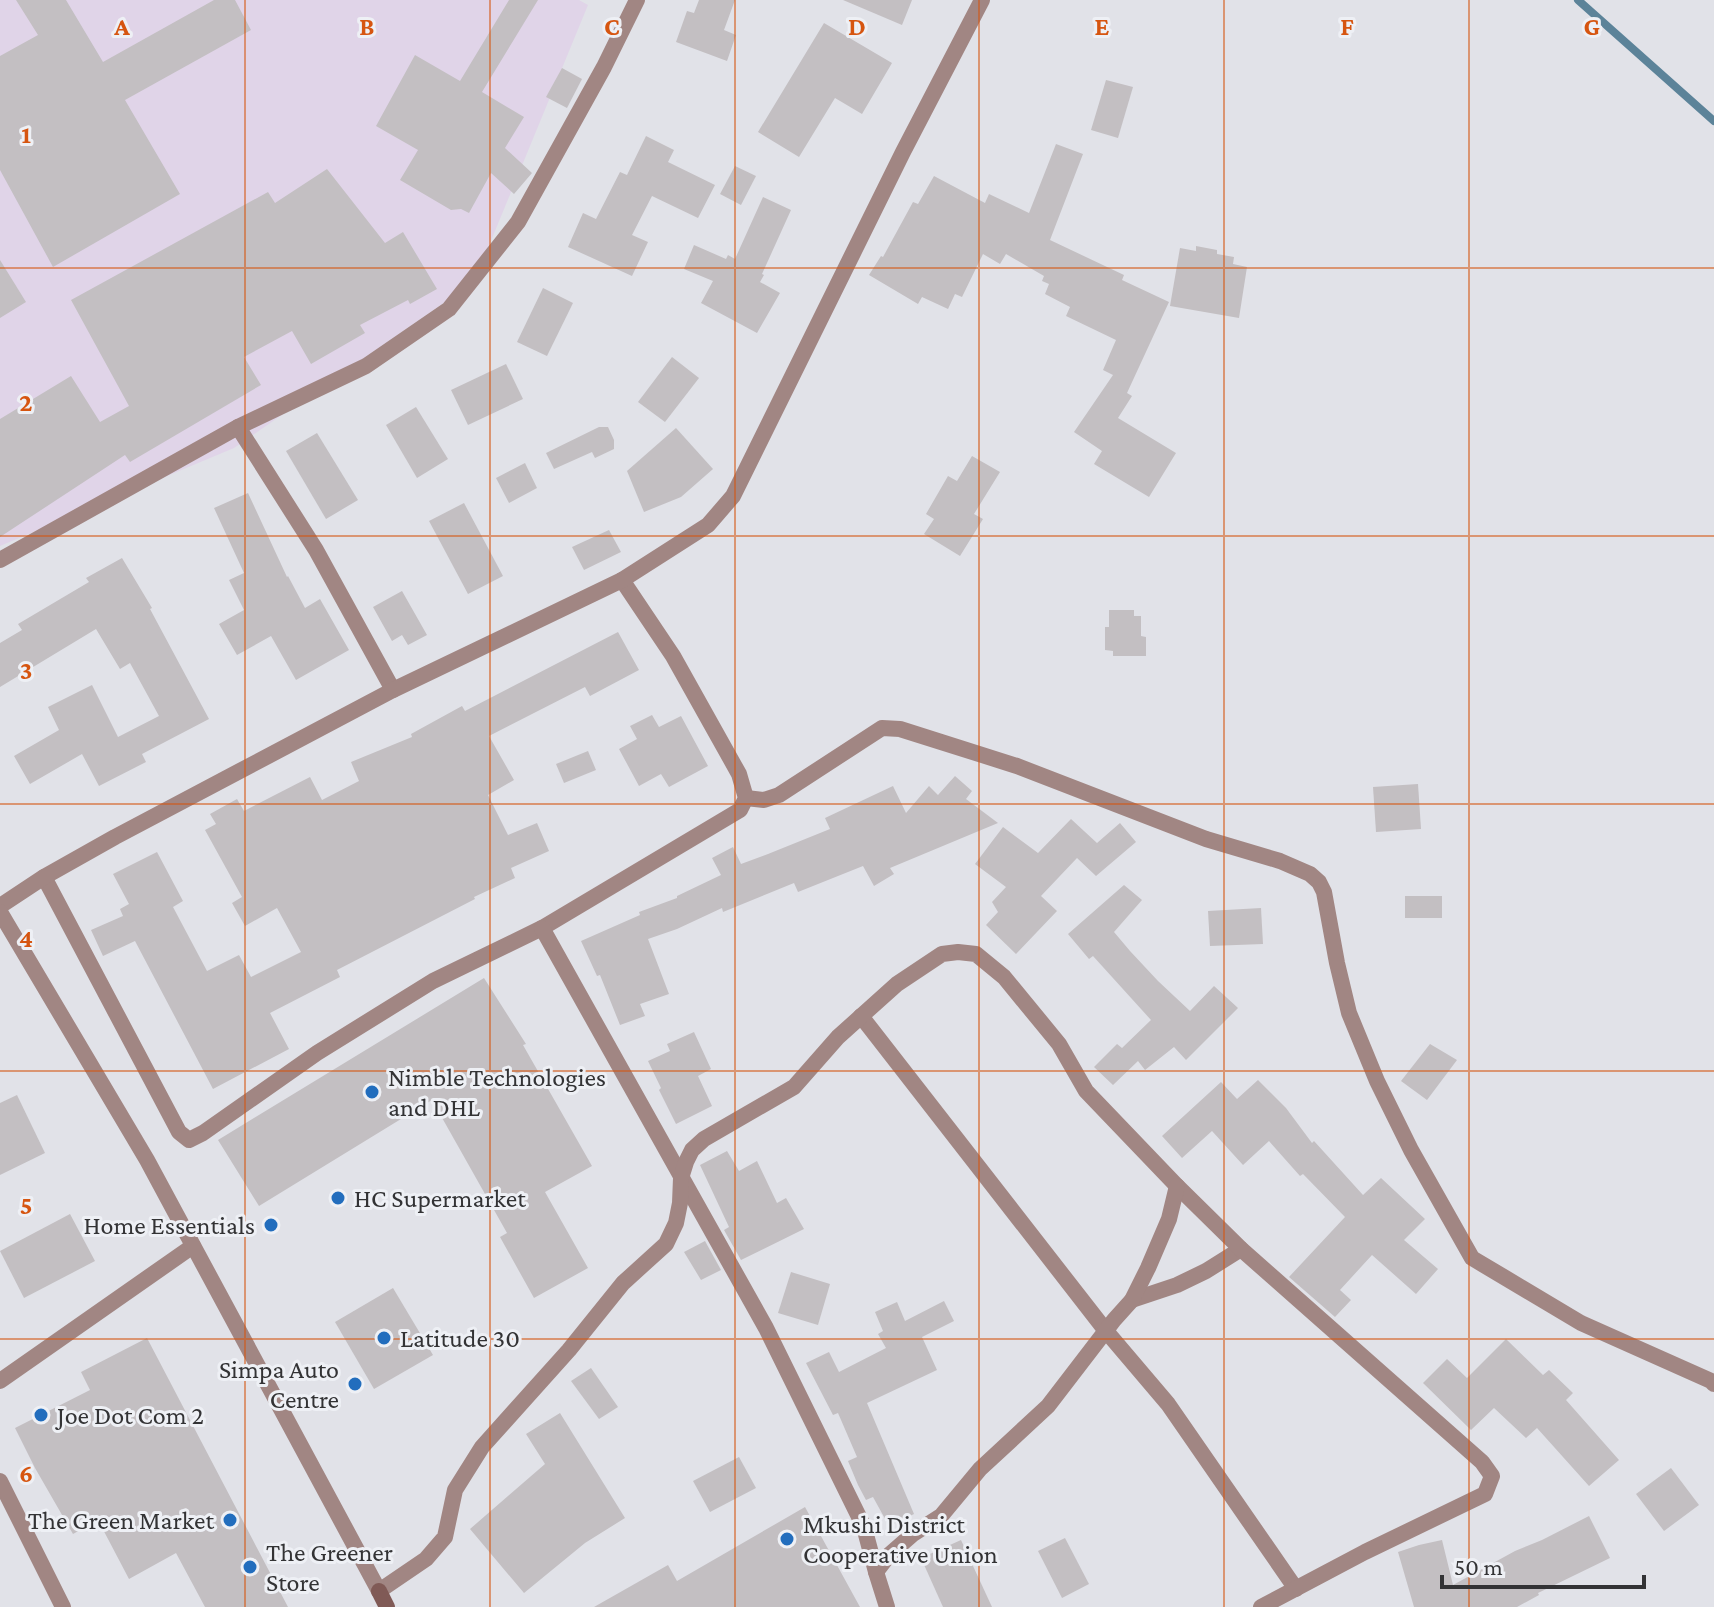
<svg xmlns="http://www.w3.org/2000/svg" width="1714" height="1607" viewBox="0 0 1714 1607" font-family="'Crimson Pro',serif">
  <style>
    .commercial { fill: #e0d4e8 }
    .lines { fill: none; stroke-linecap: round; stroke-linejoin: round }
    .stream { stroke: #5c8399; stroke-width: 8 }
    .building { fill: #c3bfc2 }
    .minor { stroke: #a18683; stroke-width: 16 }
    .tertiary { stroke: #a18683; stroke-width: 16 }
    .secondary { stroke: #805a56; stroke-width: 16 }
    .grid { fill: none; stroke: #d65510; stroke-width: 2; stroke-opacity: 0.55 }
    .poi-dot { fill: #226dbd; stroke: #eef0f5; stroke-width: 3 }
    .labels { text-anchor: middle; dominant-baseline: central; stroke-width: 6; stroke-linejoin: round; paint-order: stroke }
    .poi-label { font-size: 26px; fill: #333335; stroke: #eef0f5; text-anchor: start }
    .grid-label { font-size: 26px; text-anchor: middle; font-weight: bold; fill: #d65510; stroke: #eef0f5; stroke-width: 6; stroke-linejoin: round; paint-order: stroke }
  </style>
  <rect width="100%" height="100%" fill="#e1e2e8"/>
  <polygon class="commercial" points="0,0 579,0 588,5 474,282 234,448 0,546"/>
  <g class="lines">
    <polyline class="stream" points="1578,0 1714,121"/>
  </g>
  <g class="building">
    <polygon points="16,0 66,0 103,62 214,0 235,0 251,30 125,100 180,194 53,267 0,170 0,56 38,35"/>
    <polygon points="509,0 538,0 482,92 524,117 505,148 532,173 514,194 491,173 469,213 461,209 451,210 400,180 418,150 376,126 415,55 460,81"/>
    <polygon points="699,0 735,0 724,30 736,35 727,61 676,42 687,11 694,13"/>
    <polygon points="843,0 912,0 902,25"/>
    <polygon points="824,23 892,63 862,114 835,98 799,157 758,132"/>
    <polygon points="562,68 582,79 567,108 546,97"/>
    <polygon points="1106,80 1133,87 1118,138 1091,130"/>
    <polygon points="646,136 674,150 668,162 715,185 698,218 652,196 632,235 648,242 632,276 568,247 583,213 596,219 620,172 627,175"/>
    <polygon points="1056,144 1083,154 1050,240 1124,275 1122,280 1169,302 1127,393 1132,396 1118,418 1176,453 1149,497 1094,464 1102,451 1074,432 1113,375 1103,370 1116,340 1066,316 1070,307 1045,294 1049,284 1042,281 1044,276 1006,254 1000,264 983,254 962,297 955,294 948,309 922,297 918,304 869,275 881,256 883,257 913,202 918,204 934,176 985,203 989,194 1029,213"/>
    <polygon points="735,166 756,176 741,205 720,194"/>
    <polygon points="327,169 385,243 403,232 437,289 410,304 408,300 360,325 365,333 311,364 292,331 244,357 261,385 130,462 125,455 0,537 0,419 71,376 100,422 129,406 71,300 268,192 275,203"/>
    <polygon points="763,197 791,210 762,274 764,275 760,282 780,293 757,333 701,303 713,281 684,269 694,245 726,259 728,255 735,259"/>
    <polygon points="1196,246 1217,250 1217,254 1234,257 1233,264 1247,267 1239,318 1170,306 1180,248 1196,251"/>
    <polygon points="0,260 26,302 0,318"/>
    <polygon points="543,288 573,303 547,356 517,342"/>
    <polygon points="672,357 699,378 665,422 638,402"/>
    <polygon points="506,364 523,399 468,425 451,390"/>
    <polygon points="416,407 448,459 417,478 386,425"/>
    <polygon points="599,427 608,427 614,440 614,449 595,458 592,452 554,469 546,453"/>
    <polygon points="676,428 713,469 681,497 644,512 627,471"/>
    <polygon points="317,433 358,500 326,519 286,451"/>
    <polygon points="972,456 1000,472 974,514 983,519 960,556 924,534 934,519 926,514 948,476 957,481"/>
    <polygon points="525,463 537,488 509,503 496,478"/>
    <polygon points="248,493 287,577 288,576 305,608 320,599 349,650 296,680 271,636 237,655 219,624 244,610 229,580 244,573 214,508"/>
    <polygon points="464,503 503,576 468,594 429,521"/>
    <polygon points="609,530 621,552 584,570 572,547"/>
    <polygon points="122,558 152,608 150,609 209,719 142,754 146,762 99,786 82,754 30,784 14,756 59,730 48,707 92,685 118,737 159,716 130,663 120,669 96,629 0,687 0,643 22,630 18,624 89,582 86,578"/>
    <polygon points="402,591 427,635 408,645 402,635 392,641 373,607"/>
    <polygon points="1109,610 1134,610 1134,616 1141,616 1141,636 1146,637 1146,656 1113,656 1113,651 1105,650 1105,627 1109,627"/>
    <polygon points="618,632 639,670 590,696 585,687 489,736 514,780 488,795 508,835 537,823 549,851 511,868 515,878 474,897 475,899 337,970 340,977 270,1013 289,1049 213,1089 135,941 103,956 91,930 123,916 120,909 129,904 113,874 157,852 183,901 173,907 207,971 239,955 251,977 301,952 277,908 245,926 232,903 242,897 205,830 216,824 210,814 237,799 244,811 310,777 322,800 359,781 351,762 412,737 411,734 462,706 465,711"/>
    <polygon points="652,715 659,727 681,716 708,766 669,787 661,774 639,786 619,749 637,739 630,726"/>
    <polygon points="588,751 596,770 564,783 556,764"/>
    <polygon points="955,776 972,791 966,799 998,823 890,868 894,874 874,886 863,866 798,892 794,883 723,912 722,908 677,929 648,939 669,994 640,1004 645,1016 620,1025 600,975 597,976 581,941 640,915 639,912 677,898 677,896 721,875 712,858 733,847 741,864 768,854 830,829 825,818 893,786 906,813 929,786 938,795"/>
    <polygon points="1418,784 1421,829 1376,832 1373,787"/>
    <polygon points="1071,819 1097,843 1120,823 1136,842 1096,876 1077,858 1041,896 1057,911 1016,954 986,925 998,912 992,902 1006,887 975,864 1003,827 1038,853"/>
    <polygon points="1124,885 1142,900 1114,932 1130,951 1158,981 1190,1011 1214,986 1238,1008 1186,1060 1174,1047 1145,1070 1138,1061 1113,1085 1094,1067 1117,1044 1122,1048 1151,1020 1093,956 1089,959 1068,934"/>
    <rect x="1405" y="896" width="37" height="22"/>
    <polygon points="1261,908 1263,944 1210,946 1208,911"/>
    <polygon points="484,978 526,1044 523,1045 592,1166 545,1192 588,1268 534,1298 500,1237 507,1233 432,1100 259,1206 218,1140"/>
    <polygon points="694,1032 711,1069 698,1076 712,1106 676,1124 659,1090 661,1088 648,1061 670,1051 667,1044"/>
    <polygon points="1430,1044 1457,1060 1427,1100 1401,1081"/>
    <polygon points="1258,1080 1286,1108 1312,1143 1314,1141 1363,1195 1381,1178 1425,1219 1404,1240 1438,1269 1416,1294 1372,1255 1340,1290 1351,1300 1335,1317 1289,1277 1345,1217 1303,1174 1300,1176 1269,1141 1243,1165 1212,1131 1182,1158 1162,1136 1221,1082 1237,1099"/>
    <polygon points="17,1095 45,1153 0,1175 0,1103"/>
    <polygon points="727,1151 739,1171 757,1161 777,1203 786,1198 804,1229 741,1260 724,1230 729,1227 700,1165"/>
    <polygon points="70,1214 95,1261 24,1298 0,1251"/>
    <polygon points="705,1241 721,1270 701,1280 684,1252"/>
    <polygon points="791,1272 830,1284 818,1325 778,1313"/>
    <polygon points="393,1288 433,1355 374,1389 335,1322"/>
    <polygon points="944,1301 954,1321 922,1337 937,1370 867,1403 914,1514 889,1526 873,1497 866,1500 858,1485 848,1461 857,1457 838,1413 833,1415 806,1363 829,1352 839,1372 886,1348 878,1334 883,1331 875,1312 897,1302 905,1321"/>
    <polygon points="147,1338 288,1607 205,1607 176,1553 129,1579 98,1520 73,1534 35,1468 15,1428 90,1390 81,1372"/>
    <polygon points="1506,1339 1543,1375 1549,1370 1573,1393 1566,1400 1619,1460 1589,1486 1537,1428 1526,1438 1494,1408 1471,1430 1423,1383 1447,1359 1467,1378"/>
    <polygon points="591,1368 618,1407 599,1419 571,1381"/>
    <polygon points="560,1413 625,1518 585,1543 524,1593 470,1529 545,1464 526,1434"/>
    <polygon points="739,1457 756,1488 710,1512 693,1481"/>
    <polygon points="1671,1468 1699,1505 1664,1531 1636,1494"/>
    <polygon points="805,1507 860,1607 594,1607 668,1565 677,1581"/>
    <polygon points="1589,1516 1610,1558 1538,1593 1539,1595 1517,1607 1414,1607 1398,1552 1419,1545 1442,1540 1453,1585 1515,1551 1542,1540"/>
    <polygon points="1065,1538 1089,1584 1062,1598 1038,1551"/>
    <polygon points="961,1540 992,1607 943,1607 921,1558"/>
  </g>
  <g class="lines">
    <g class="minor">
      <polyline points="238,427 316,550 393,690"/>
      <polyline points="0,560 238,427 366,366 449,309 518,222 604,67 637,0"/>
      <polyline points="746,798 764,800 779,795 882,728 900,729 1017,766 1206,839 1280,861 1310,874 1319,882 1324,892 1337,963 1349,1013 1377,1081 1411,1150 1472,1258 1581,1323 1711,1381 1714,1384"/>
      <polyline points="44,877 179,1132 189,1140 203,1133 317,1053 433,981 542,928 740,810 746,798 739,774 673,656 622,580"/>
      <polyline points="0,906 44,877 115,837 393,690 622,580 708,525 733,496 903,152 982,0"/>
      <polyline points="542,928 766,1328 864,1527 876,1572"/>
      <polyline points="861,1016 1106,1331 1168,1404 1296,1589"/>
      <polyline points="1132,1300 1177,1285 1206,1271 1241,1249"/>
      <polyline points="0,1381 193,1246"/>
      <polyline points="0,1481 63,1607"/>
      <polyline points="379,1591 426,1559 445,1537 455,1490 482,1447 569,1350 623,1283 666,1244 676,1223 680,1203 681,1178 686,1162 692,1150 704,1139 794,1087 838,1037 897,984 942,954 958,952 976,954 1004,977 1059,1044 1086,1091 1177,1186 1241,1249 1482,1462 1492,1476 1485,1494 1365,1552 1261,1607"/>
      <polyline points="887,1607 876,1572 889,1555 913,1534 941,1516 980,1469 1048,1406 1114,1320 1132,1300 1148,1268 1169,1219 1177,1186"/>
    </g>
    <polyline class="tertiary" points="0,912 147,1160 379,1591"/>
    <polyline class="secondary" points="379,1591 387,1607"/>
  </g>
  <path class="grid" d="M245,0V1607M490,0V1607M735,0V1607M979,0V1607M1224,0V1607M1469,0V1607M0,268H1714M0,536H1714M0,804H1714M0,1071H1714M0,1339H1714"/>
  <g class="poi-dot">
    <circle cx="372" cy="1092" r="8"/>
    <circle cx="338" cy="1198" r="8"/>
    <circle cx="271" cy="1225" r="8"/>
    <circle cx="384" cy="1338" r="8"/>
    <circle cx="355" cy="1384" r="8"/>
    <circle cx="41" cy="1415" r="8"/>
    <circle cx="230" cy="1520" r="8"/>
    <circle cx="787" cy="1539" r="8"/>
    <circle cx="250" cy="1567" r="8"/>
  </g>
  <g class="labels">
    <g class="poi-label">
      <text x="388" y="1077">Nimble Technologies<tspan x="388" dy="30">and DHL</tspan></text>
      <text x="354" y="1198">HC Supermarket</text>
      <text x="255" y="1225" text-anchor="end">Home Essentials</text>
      <text x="400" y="1338">Latitude 30</text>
      <text x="339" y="1369" text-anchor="end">Simpa Auto<tspan x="339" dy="30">Centre</tspan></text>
      <text x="57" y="1415">Joe Dot Com 2</text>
      <text x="214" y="1520" text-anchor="end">The Green Market</text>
      <text x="803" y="1524">Mkushi District<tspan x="803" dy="30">Cooperative Union</tspan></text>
      <text x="266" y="1552">The Greener<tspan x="266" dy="30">Store</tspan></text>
    </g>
  </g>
  <g class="grid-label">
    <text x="122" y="35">A</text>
    <text x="367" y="35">B</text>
    <text x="612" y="35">C</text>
    <text x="857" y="35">D</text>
    <text x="1102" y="35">E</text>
    <text x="1347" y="35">F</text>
    <text x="1592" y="35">G</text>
    <text x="26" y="143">1</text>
    <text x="26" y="411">2</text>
    <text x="26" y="679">3</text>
    <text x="26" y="947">4</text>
    <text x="26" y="1214">5</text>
    <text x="26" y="1482">6</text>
  </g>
  <path d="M1442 1575v12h202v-12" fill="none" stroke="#333335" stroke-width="4"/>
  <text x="1454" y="1575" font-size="24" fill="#333335" stroke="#eef0f5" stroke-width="6" paint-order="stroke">50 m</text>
</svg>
